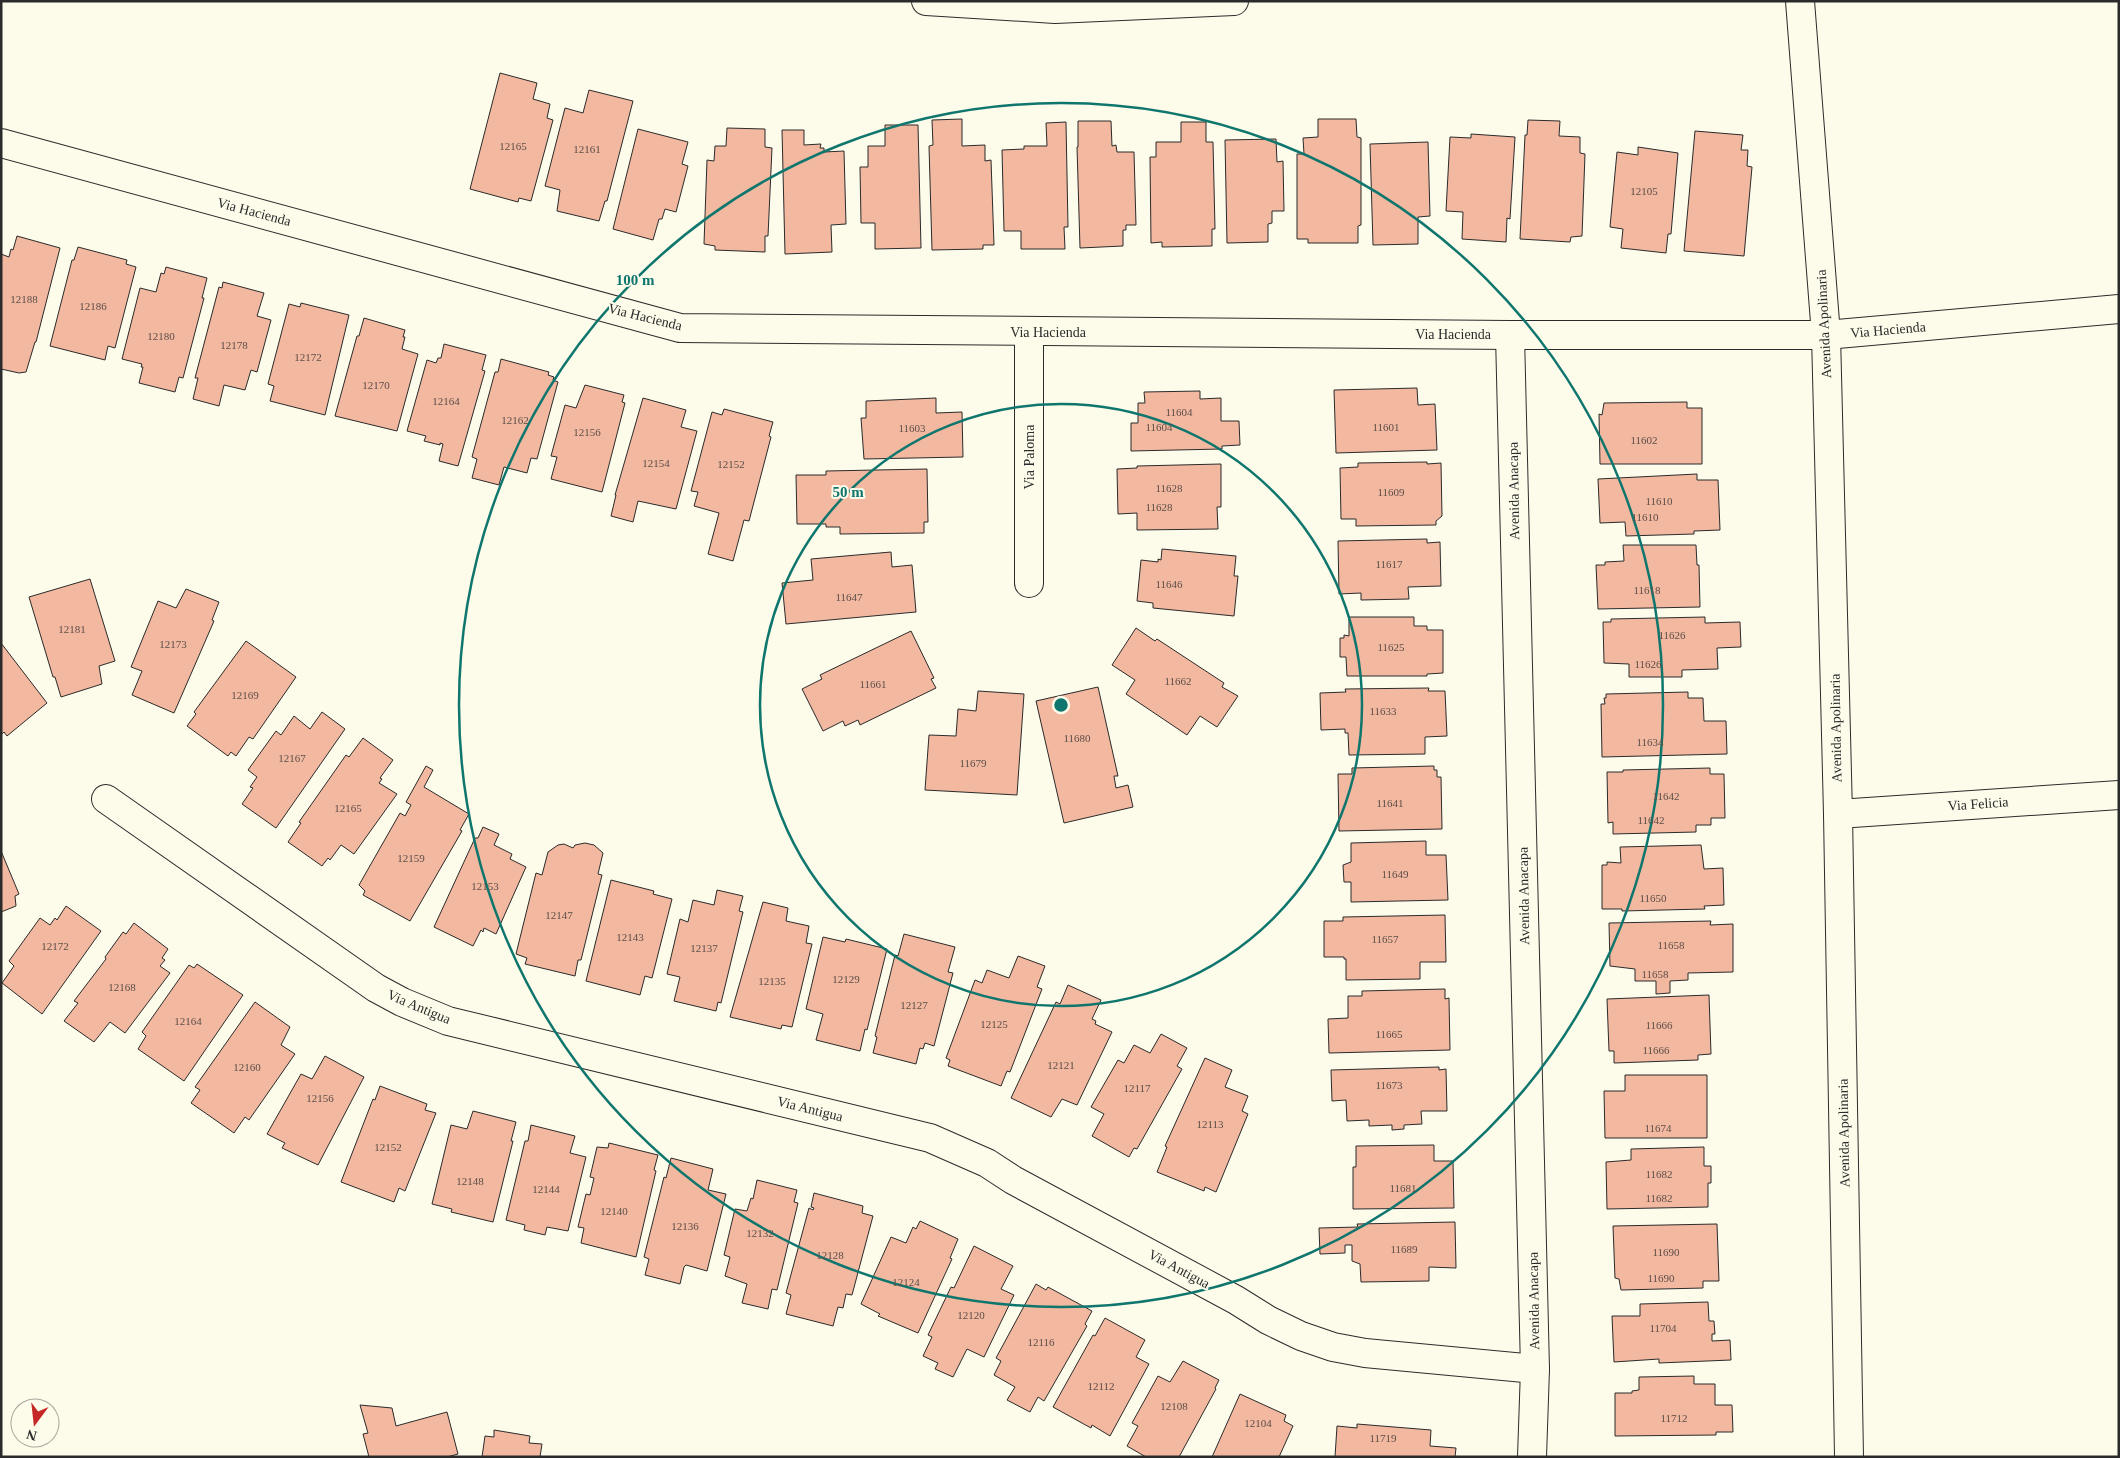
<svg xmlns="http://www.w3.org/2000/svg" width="2120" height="1458" viewBox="0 0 2120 1458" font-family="Georgia,serif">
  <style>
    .building { fill: #f2b8a0; stroke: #2b2b2b }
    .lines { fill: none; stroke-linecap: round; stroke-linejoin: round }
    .street-casing { stroke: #2b2b2b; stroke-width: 30 }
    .secondary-casing { stroke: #2b2b2b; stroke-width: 30 }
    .street { stroke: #fdfbea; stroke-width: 28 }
    .secondary { stroke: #fdfbea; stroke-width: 28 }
    .ring { fill: none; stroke: #0f766e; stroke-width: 2.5 }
    .labels { text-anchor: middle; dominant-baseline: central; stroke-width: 4; stroke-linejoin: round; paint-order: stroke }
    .number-label { font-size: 11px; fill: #5d4e48 }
    .street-label { font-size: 14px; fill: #2b2b2b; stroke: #fdfbea }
    .centre { fill: #0f766e; stroke: #fdfbea; stroke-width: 2.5 }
    .ring-label { font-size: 15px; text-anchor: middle; font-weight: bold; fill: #0f766e; stroke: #fdfbea; stroke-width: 4; stroke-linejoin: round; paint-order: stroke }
  </style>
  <rect width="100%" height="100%" fill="#fdfbea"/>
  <g class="building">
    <polygon points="500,73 537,83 533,99 550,104 547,118 553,120 531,201 519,198 518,202 470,189"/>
    <polygon points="589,90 633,101 607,201 605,201 599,221 557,211 560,190 545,186 565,108 583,113"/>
    <polygon points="962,119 962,146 985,145 985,161 991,160 994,245 983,245 983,249 932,250 929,146 933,145 932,120"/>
    <polygon points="1318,119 1356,119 1357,137 1361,138 1361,225 1358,226 1358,243 1308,243 1308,239 1297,239 1297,154 1304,154 1303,138 1318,137"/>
    <polygon points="1528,120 1560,121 1559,136 1580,137 1580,153 1585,154 1582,236 1571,237 1570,242 1520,239 1525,135 1527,135"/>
    <polygon points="1078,121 1111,121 1112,146 1116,145 1117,152 1134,152 1136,225 1126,225 1126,230 1123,230 1123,246 1080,248 1077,147 1078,147"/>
    <polygon points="1066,122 1068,227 1064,227 1065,249 1021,249 1021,231 1004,231 1002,150 1024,149 1024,146 1047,146 1046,123"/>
    <polygon points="1181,122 1206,122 1206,142 1213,142 1215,229 1212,229 1212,246 1162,247 1162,242 1151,243 1150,157 1156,157 1156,142 1181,142"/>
    <polygon points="885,125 918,125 921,248 875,249 875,223 861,223 860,167 868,167 868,146 885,146"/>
    <polygon points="727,128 765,129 765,147 772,148 768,236 765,236 765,252 715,250 715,246 704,244 707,160 714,161 715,146 726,146"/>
    <polygon points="638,129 688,142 682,164 688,166 676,212 665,209 662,219 659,219 653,240 613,229"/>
    <polygon points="782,130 804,130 804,145 821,144 820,148 824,148 824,152 844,151 846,224 831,225 832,252 785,254"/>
    <polygon points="1695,131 1743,135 1741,150 1748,150 1747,166 1752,167 1744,256 1684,251"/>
    <polygon points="1471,134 1515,137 1510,219 1507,218 1506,242 1462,239 1463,212 1446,211 1450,137 1471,138"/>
    <polygon points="1276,139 1277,162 1283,161 1284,211 1272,211 1272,223 1268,224 1268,242 1227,243 1225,140"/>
    <polygon points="1428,142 1430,216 1418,217 1418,244 1373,245 1370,144"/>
    <polygon points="1638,147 1678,153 1671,234 1668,234 1666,253 1621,248 1623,229 1610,227 1617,152 1638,155"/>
    <polygon points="17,236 60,248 36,342 35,342 26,372 19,373 1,369 1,254 9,257 11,249 13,250"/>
    <polygon points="78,247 127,260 126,264 136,267 115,348 108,346 105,360 50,346 72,260 74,260"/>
    <polygon points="166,267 207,278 202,298 204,298 183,378 179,377 175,392 139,383 143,367 141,367 142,364 122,359 140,288 156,292 161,273 164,274"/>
    <polygon points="223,282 264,293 257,316 271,320 257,372 251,370 245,390 224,385 219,406 193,399 198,378 195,378 219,287 222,288"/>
    <polygon points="301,303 349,315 325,415 270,401 274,386 268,384 289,304 300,307"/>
    <polygon points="364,318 405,330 403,337 405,337 402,349 418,354 397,431 335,416 357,336 359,336"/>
    <polygon points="444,344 486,355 482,370 485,371 458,466 439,461 443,444 440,443 440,445 424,441 426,436 407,431 427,360 436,363 438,358 441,358"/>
    <polygon points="501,359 549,372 548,375 554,377 553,380 558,382 537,459 531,458 527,473 504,467 499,485 472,478 477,459 472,457 495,372 498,372"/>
    <polygon points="585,385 624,395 622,402 625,403 602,492 551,479 557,457 551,456 565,405 576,408"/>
    <polygon points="1417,388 1418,405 1435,404 1437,450 1336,453 1334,390"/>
    <polygon points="1200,391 1200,399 1221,398 1221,421 1239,421 1240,445 1222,446 1222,449 1131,451 1131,423 1138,423 1138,403 1145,403 1144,392"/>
    <polygon points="643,398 686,410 681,427 697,431 676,509 638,501 633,522 611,516 616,495 615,495"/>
    <polygon points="936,398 936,413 962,412 963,457 864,459 861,418 866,418 866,401"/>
    <polygon points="1687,402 1687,408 1702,408 1702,464 1600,464 1599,414 1602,415 1604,403"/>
    <polygon points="724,409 773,422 769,436 771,437 749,521 744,520 733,561 708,554 719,513 694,506 698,492 691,491 712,412 722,415"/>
    <polygon points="1427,462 1427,464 1441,463 1442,516 1436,521 1436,525 1356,526 1356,519 1341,519 1340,468 1358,467 1358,463"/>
    <polygon points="1221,464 1221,507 1217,507 1218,529 1137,530 1137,513 1118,514 1117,469 1137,468 1137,466"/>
    <polygon points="927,469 928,522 924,522 924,533 840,534 840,527 826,527 826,524 797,524 796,475 826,475 826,471"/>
    <polygon points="1697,474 1697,480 1718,480 1720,530 1694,531 1694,534 1626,536 1625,522 1600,523 1598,479"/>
    <polygon points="1427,539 1427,543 1440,542 1441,586 1408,587 1409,599 1361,600 1361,593 1339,594 1338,541"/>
    <polygon points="1623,545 1696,545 1697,565 1699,565 1700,607 1598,609 1596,565 1605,565 1605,562 1624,561"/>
    <polygon points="1162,549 1236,556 1234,576 1238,576 1234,616 1153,608 1153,603 1137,601 1141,560 1158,562 1158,559 1161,560"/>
    <polygon points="891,552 892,567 912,565 916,612 786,624 782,583 813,580 811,559"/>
    <polygon points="90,579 115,661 99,666 102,684 61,697 55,677 53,677 29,597"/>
    <polygon points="186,589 219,602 212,620 214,621 174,713 132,695 142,671 131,667 158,601 176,608"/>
    <polygon points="1349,617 1414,617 1414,626 1427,626 1427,630 1443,630 1443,673 1427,674 1427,676 1347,676 1346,657 1340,657 1340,638 1344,638 1344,635 1349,636"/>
    <polygon points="1705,617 1705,623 1740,622 1741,647 1717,648 1718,669 1682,670 1682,677 1629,677 1629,664 1604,663 1603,622 1611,622 1611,619"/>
    <polygon points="1136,628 1155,641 1157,639 1224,683 1222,687 1238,696 1217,727 1200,716 1187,735 1126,694 1135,680 1112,665"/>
    <polygon points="911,631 934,678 931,679 936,688 860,725 858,720 845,726 843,721 823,731 802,689 822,679 820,675"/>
    <polygon points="246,641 296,677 253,739 249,737 236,756 231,752 228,756 187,726 196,714 194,712"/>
    <polygon points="1,643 47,703 7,736 4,732 1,735"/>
    <polygon points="1098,687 1118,776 1114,776 1116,788 1128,785 1133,807 1064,823 1036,701"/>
    <polygon points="1429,688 1428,691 1445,691 1447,736 1425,737 1425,754 1349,755 1348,733 1345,733 1345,729 1321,730 1320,693 1346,692 1345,689"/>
    <polygon points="978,691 1024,694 1017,795 925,790 929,735 956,736 958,709 976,711"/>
    <polygon points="1688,692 1688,698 1703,698 1704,721 1726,721 1727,754 1602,757 1601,704 1605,704 1604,698 1606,698 1606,694"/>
    <polygon points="322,712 345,729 276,828 242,804 253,788 250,787 257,777 248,770 276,731 281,735 294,716 310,729"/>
    <polygon points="363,738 393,760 380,778 382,779 379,783 397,794 354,854 341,845 330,860 328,858 322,866 288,842 301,823 299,822 346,755 349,757"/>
    <polygon points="426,766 433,770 424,787 469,814 460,830 462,831 410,921 363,895 365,891 359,885 400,813 405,816 411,805 406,802"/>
    <polygon points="1434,766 1434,770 1437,770 1437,777 1441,777 1442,829 1339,831 1338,774 1352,774 1352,768"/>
    <polygon points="1710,768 1710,774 1724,774 1725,818 1711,818 1711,825 1696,825 1696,832 1613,834 1613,822 1608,823 1607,772 1623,772 1623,770"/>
    <polygon points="483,827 499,834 494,845 512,854 510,859 526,867 496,934 484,928 483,932 481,930 473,946 434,927 475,838 478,838"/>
    <polygon points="1426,841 1426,855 1446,855 1448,900 1351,902 1351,882 1344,882 1343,865 1351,862 1351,843"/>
    <polygon points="585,843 594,845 603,853 598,874 602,875 581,960 578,960 575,976 525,964 527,958 516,954 536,873 542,875 548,852 558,845 564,844 573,848 575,845"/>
    <polygon points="1701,845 1704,869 1723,868 1724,905 1704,906 1705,909 1622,911 1622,909 1602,909 1602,865 1607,865 1607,862 1621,863 1620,847"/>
    <polygon points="1,851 19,894 15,896 16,906 1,912"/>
    <polygon points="611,880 654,891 653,894 672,899 652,978 645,976 640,995 586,981"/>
    <polygon points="717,890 743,896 739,911 743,912 721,1003 718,1002 716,1011 674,1001 680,977 667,974 680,919 688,922 693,900 714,905"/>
    <polygon points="763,902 788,908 786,921 809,926 806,943 812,944 792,1027 782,1025 781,1029 730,1017"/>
    <polygon points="66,906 101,931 42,1014 2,983 14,966 9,961 40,918 50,925 55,918 57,920"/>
    <polygon points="1445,915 1446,962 1420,962 1420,979 1346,980 1346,959 1344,959 1344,957 1324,957 1324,921 1343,921 1343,917"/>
    <polygon points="1711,921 1710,925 1733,924 1733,972 1688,973 1688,980 1670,981 1670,993 1656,994 1656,981 1635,981 1635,969 1610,966 1609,923"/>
    <polygon points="134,923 168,949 162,958 165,960 160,966 170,973 125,1033 110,1022 94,1042 64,1021 78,1003 74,1001 106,959 105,957 123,932 126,934"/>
    <polygon points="904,934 955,947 948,972 953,973 934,1046 925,1043 923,1049 920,1048 916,1064 873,1053 877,1037 875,1036 895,955 898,956"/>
    <polygon points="823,937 845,942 846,939 887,949 867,1030 865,1029 860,1051 816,1040 823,1014 806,1009"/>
    <polygon points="1018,956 1045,966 1037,987 1042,989 1010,1072 1007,1071 1001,1086 948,1066 950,1060 946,1058 975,980 982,983 987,970 1009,978"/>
    <polygon points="197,964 243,995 184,1081 138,1049 146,1036 142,1032 189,965 194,968"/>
    <polygon points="1068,985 1101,1000 1092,1019 1096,1021 1095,1024 1112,1032 1077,1105 1062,1099 1051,1117 1011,1098 1056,1002 1060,1004"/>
    <polygon points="1445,989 1445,999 1449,998 1450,1050 1329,1053 1328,1019 1348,1018 1348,996 1362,996 1362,991"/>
    <polygon points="1709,995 1711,1054 1698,1055 1698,1060 1614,1063 1614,1051 1609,1051 1607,999"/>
    <polygon points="255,1002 290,1027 281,1045 295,1054 249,1120 245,1117 234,1133 191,1103 200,1090 195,1087"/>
    <polygon points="1161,1034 1187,1048 1177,1066 1182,1069 1137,1149 1134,1148 1129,1157 1092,1136 1104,1114 1091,1107 1118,1060 1124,1063 1134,1045 1150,1053"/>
    <polygon points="325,1056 364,1077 318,1165 282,1148 285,1143 267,1134 301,1074 312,1079"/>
    <polygon points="1205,1058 1232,1070 1225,1087 1248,1096 1242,1111 1248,1114 1216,1192 1205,1187 1204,1191 1157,1172 1167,1147 1165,1146"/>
    <polygon points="1439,1067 1439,1070 1446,1069 1447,1111 1421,1111 1422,1124 1404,1125 1404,1129 1392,1130 1392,1125 1369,1126 1369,1120 1347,1121 1346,1100 1332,1101 1331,1070"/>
    <polygon points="1625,1075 1707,1075 1707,1138 1605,1138 1604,1091 1625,1091"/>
    <polygon points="380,1086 427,1104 425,1110 436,1113 405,1191 399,1188 394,1202 341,1182 373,1099 375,1100"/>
    <polygon points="473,1111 516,1122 511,1141 513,1141 493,1222 451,1212 452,1209 432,1204 451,1125 467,1129"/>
    <polygon points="531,1125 575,1136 570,1153 586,1157 568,1231 547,1227 545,1235 524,1230 525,1225 506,1220 525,1141 528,1141"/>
    <polygon points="609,1143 658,1155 654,1170 656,1171 636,1257 581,1243 584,1228 578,1227 586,1194 590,1195 594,1178 590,1177 597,1147 608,1148"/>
    <polygon points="1434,1145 1434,1161 1453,1161 1454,1208 1353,1209 1353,1167 1356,1167 1356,1146"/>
    <polygon points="1704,1147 1704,1166 1711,1166 1711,1183 1708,1183 1708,1207 1607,1209 1606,1162 1631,1160 1631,1149"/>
    <polygon points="671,1158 713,1169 708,1190 726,1194 707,1271 686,1265 684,1267 680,1284 645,1275 649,1259 644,1257 664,1177 666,1178"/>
    <polygon points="757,1180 797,1190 794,1202 798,1203 777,1290 772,1289 768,1309 742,1303 747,1284 725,1276 730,1257 724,1255 735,1209 747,1211 751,1198 753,1199"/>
    <polygon points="814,1193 863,1206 862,1213 873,1216 852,1295 846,1294 843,1308 838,1307 833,1326 786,1314 791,1295 786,1293 809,1208 813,1210 814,1208 811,1207"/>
    <polygon points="920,1221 958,1239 950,1258 952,1259 918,1333 878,1316 880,1314 861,1304 891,1237 906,1243 913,1227 916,1229"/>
    <polygon points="1455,1222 1456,1268 1429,1267 1429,1281 1361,1282 1360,1264 1352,1261 1352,1245 1345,1245 1345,1253 1320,1254 1319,1228 1358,1227 1357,1224"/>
    <polygon points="1717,1224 1719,1281 1703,1281 1703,1288 1621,1290 1619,1279 1615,1278 1613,1226"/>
    <polygon points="974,1246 1013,1266 1001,1289 1014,1295 984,1357 967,1349 953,1377 935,1369 938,1363 923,1356 932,1337 928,1335 951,1287 954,1288"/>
    <polygon points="1036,1284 1046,1290 1048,1287 1092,1311 1085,1324 1087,1326 1044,1401 1038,1397 1030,1412 1007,1400 1015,1387 994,1375 1001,1361 996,1358"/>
    <polygon points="1708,1302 1709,1321 1714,1321 1715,1334 1712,1334 1712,1341 1730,1340 1731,1360 1659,1363 1659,1359 1614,1362 1612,1316 1640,1316 1640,1304"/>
    <polygon points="1105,1318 1145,1340 1136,1357 1149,1364 1110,1436 1092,1425 1091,1428 1053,1407 1093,1335 1095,1336"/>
    <polygon points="1183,1361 1219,1380 1215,1388 1216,1389 1179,1457 1146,1457 1127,1446 1138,1426 1132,1423 1158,1376 1170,1382"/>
    <polygon points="1694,1376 1694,1384 1715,1384 1715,1405 1732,1405 1733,1432 1716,1432 1716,1435 1615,1436 1615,1393 1632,1393 1632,1391 1639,1390 1639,1377"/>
    <polygon points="1240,1394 1286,1415 1284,1421 1293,1426 1279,1457 1212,1457"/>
    <polygon points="360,1405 392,1408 396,1426 447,1412 458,1454 447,1457 369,1457 363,1434 368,1433"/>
    <polygon points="1357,1424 1431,1430 1430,1446 1456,1448 1455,1457 1335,1457 1337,1426 1357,1428"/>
    <polygon points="494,1430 530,1436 529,1443 542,1444 540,1457 482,1457 485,1436 494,1437"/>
  </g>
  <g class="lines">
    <defs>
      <g id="street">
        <polyline points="1,143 680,328 1510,335 1826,335 2119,309"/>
        <polyline points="1029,332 1029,583"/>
        <polyline points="1510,335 1535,1369 1532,1457"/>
        <polyline points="106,799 376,988 402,1002 448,1021 930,1138 987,1163 1013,1180 1236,1300 1268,1320 1301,1336 1333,1347 1365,1353 1535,1369"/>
        <polyline points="1838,814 2119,795"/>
      </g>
      <g id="secondary">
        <polyline points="926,1 1055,9 1234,1"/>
        <polyline points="1800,1 1826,335 1838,814 1849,1457"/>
      </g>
    </defs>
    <use href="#street" class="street-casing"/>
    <use href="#secondary" class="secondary-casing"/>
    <use href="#street" class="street"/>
    <use href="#secondary" class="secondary"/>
  </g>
  <g class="ring">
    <circle cx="1061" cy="705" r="301"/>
    <circle cx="1061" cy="705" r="602"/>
  </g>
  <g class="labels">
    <g class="number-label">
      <text x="513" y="146">12165</text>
      <text x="587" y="149">12161</text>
      <text x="1644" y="191">12105</text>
      <text x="24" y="299">12188</text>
      <text x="93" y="306">12186</text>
      <text x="161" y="336">12180</text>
      <text x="234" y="345">12178</text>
      <text x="308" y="357">12172</text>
      <text x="376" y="385">12170</text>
      <text x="446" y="401">12164</text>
      <text x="1179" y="412">11604</text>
      <text x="515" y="420">12162</text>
      <text x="1159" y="427">11604</text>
      <text x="1386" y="427">11601</text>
      <text x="912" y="428">11603</text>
      <text x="587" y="432">12156</text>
      <text x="1644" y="440">11602</text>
      <text x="656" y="463">12154</text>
      <text x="731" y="464">12152</text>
      <text x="1169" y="488">11628</text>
      <text x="1391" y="492">11609</text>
      <text x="1659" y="501">11610</text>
      <text x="1159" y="507">11628</text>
      <text x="1645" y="517">11610</text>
      <text x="1389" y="564">11617</text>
      <text x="1169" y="584">11646</text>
      <text x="1647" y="590">11618</text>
      <text x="849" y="597">11647</text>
      <text x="72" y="629">12181</text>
      <text x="1672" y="635">11626</text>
      <text x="173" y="644">12173</text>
      <text x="1391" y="647">11625</text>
      <text x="1648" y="664">11626</text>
      <text x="1178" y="681">11662</text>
      <text x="873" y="684">11661</text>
      <text x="245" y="695">12169</text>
      <text x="1383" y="711">11633</text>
      <text x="1077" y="738">11680</text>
      <text x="1650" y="742">11634</text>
      <text x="292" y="758">12167</text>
      <text x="973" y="763">11679</text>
      <text x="1666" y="796">11642</text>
      <text x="1390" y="803">11641</text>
      <text x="348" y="808">12165</text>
      <text x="1651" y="820">11642</text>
      <text x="411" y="858">12159</text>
      <text x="1395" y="874">11649</text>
      <text x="485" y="886">12153</text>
      <text x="1653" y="898">11650</text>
      <text x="559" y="915">12147</text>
      <text x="630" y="937">12143</text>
      <text x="1385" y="939">11657</text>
      <text x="1671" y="945">11658</text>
      <text x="55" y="946">12172</text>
      <text x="704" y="948">12137</text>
      <text x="1655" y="974">11658</text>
      <text x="846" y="979">12129</text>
      <text x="772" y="981">12135</text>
      <text x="122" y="987">12168</text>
      <text x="914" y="1005">12127</text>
      <text x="188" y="1021">12164</text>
      <text x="994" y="1024">12125</text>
      <text x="1659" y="1025">11666</text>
      <text x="1389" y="1034">11665</text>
      <text x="1656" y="1050">11666</text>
      <text x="1061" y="1065">12121</text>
      <text x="247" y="1067">12160</text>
      <text x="1389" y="1085">11673</text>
      <text x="1137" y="1088">12117</text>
      <text x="320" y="1098">12156</text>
      <text x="1210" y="1124">12113</text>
      <text x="1658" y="1128">11674</text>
      <text x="388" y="1147">12152</text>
      <text x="1659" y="1174">11682</text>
      <text x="470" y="1181">12148</text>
      <text x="1403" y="1188">11681</text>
      <text x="546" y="1189">12144</text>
      <text x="1659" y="1198">11682</text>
      <text x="614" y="1211">12140</text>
      <text x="685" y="1226">12136</text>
      <text x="760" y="1233">12132</text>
      <text x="1404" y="1249">11689</text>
      <text x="1666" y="1252">11690</text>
      <text x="830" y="1255">12128</text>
      <text x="1661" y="1278">11690</text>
      <text x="906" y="1282">12124</text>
      <text x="971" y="1315">12120</text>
      <text x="1663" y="1328">11704</text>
      <text x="1041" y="1342">12116</text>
      <text x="1101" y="1386">12112</text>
      <text x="1174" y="1406">12108</text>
      <text x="1674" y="1418">11712</text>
      <text x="1258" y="1423">12104</text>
      <text x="1383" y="1438">11719</text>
    </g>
    <g class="street-label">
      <text transform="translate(254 212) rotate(15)">Via Hacienda</text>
      <text transform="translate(645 317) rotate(14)">Via Hacienda</text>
      <text transform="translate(1824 324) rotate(-93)">Avenida Apolinaria</text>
      <text transform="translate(1888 330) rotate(-5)">Via Hacienda</text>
      <text x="1048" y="332">Via Hacienda</text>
      <text x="1453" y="334">Via Hacienda</text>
      <text transform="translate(1029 457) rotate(-90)">Via Paloma</text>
      <text transform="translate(1514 491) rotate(-91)">Avenida Anacapa</text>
      <text transform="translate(1836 728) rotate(-91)">Avenida Apolinaria</text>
      <text transform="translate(1978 804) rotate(-4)">Via Felicia</text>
      <text transform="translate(1524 896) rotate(-91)">Avenida Anacapa</text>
      <text transform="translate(419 1007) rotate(23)">Via Antigua</text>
      <text transform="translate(810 1109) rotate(14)">Via Antigua</text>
      <text transform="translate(1844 1133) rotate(-91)">Avenida Apolinaria</text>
      <text transform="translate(1179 1269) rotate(28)">Via Antigua</text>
      <text transform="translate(1534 1301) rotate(-91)">Avenida Anacapa</text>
    </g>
  </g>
  <circle cx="1061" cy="705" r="8" class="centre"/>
  <g class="ring-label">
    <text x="635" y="285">100 m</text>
    <text x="848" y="497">50 m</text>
  </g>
  <rect width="2120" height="1458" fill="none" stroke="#2b2b2b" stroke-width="5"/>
  <g transform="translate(35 1423) rotate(195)"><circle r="24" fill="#fdfbea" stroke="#a9a89e"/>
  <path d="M0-4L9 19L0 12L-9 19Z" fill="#c62828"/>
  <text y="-8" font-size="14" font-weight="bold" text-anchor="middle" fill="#2b2b2b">N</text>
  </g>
</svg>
